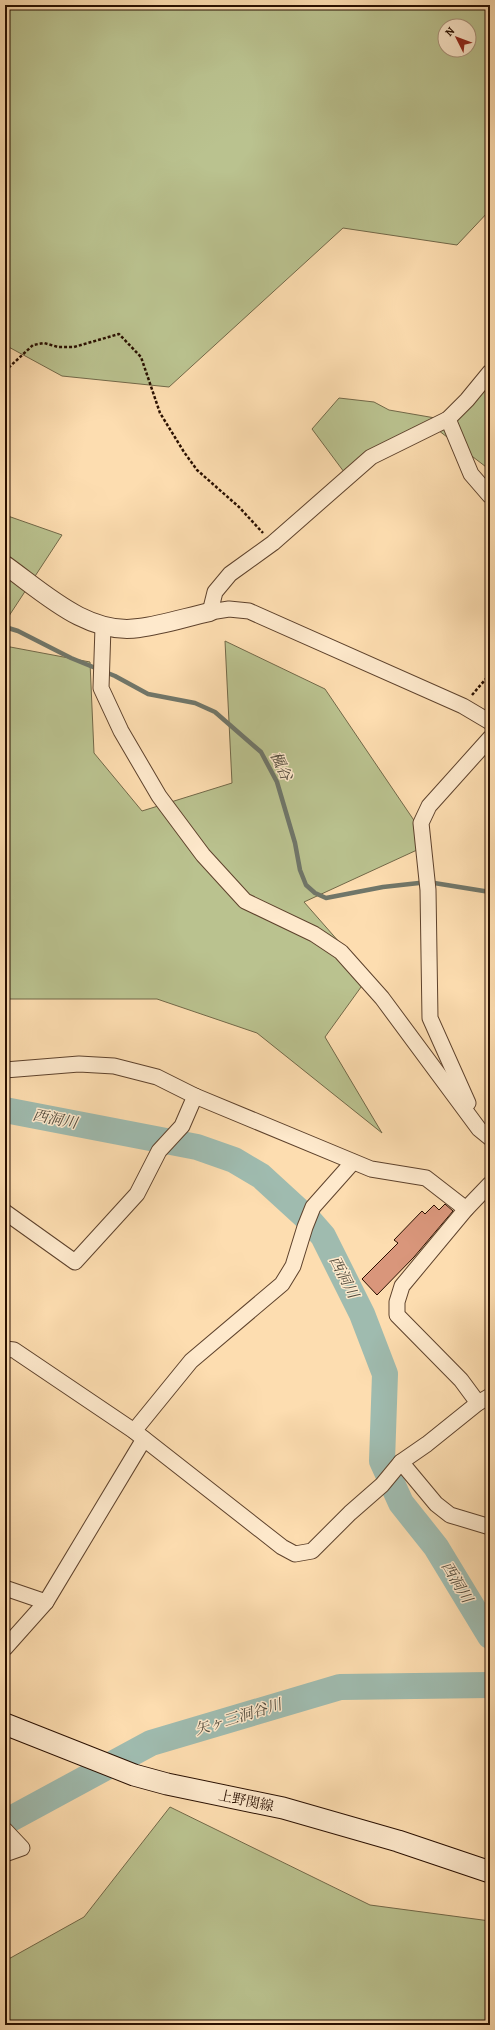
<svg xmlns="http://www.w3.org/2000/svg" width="495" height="2030" viewBox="0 0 495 2030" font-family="Alegreya,'Noto Serif JP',serif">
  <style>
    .green { fill: #bac28f; stroke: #726848; fill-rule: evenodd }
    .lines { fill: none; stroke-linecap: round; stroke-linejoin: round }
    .stream { stroke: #707669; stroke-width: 4.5 }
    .river { stroke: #9fbbaf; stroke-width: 26 }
    .building { fill: #d9967b; stroke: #290f00 }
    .minor-casing { stroke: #5e422c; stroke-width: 17 }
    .tertiary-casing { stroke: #5e422c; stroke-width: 20 }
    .secondary-casing { stroke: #290f00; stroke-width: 23 }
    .path { stroke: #290f00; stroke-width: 2.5; stroke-dasharray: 3 2; stroke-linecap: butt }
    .minor { stroke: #fee9cc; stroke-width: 15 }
    .tertiary { stroke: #fee9cc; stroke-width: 18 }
    .secondary { stroke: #fee9cc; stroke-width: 21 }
    .labels { text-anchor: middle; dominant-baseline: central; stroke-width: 3; stroke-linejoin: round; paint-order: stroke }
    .street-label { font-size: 14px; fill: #290f00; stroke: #fee9cc }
    .water-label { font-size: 15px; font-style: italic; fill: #524b3d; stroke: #fee9cc }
  </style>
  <rect width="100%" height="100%" fill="#fdddb0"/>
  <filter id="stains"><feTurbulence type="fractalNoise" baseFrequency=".005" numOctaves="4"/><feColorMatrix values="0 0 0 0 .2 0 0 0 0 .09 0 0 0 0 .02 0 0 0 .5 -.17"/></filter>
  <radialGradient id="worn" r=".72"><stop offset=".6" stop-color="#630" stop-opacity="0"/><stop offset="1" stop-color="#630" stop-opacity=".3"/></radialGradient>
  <g class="green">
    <path d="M5,5H490V210L457,245L343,228L169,387L62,376L5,345ZM445,26H469V50H445Z"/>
    <polygon points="490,379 490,470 434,427"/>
    <polygon points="339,398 374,402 389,410 441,419 350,480 312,429"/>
    <polygon points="5,515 62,535 5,622"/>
    <polygon points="225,641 325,689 430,844 304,902 369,976 325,1037 382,1133 257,1033 157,999 5,999 5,646 90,662 94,753 142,811 232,783"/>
    <polygon points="170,1807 370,1905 490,1921 490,2025 5,2025 5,1961 84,1917"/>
  </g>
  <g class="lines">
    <polyline class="stream" points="5,627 18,631 71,658 115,676 148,694 195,703 215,712 261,752 277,782 295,843 300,870 306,885 315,893 326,898 383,887 428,882 490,892"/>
    <g class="river">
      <polyline points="5,1110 197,1147 234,1160 261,1176 309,1220 323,1236 362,1314 385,1374 382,1461 401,1503 436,1547 490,1636"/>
      <polyline points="5,1822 151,1743 340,1687 490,1685"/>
    </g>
  </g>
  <polygon class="building" points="445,1204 453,1211 414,1257 377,1295 362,1279 398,1243 394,1240 422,1211 425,1214 434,1205 439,1210"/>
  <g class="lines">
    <defs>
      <g id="minor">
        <polyline points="490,372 467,400 448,419 371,457 273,543 230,574 215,592 210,612 229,609 249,611 463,706 490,722"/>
        <polyline points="448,419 471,474 490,496"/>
        <polyline points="103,627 101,688 121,731 159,796 203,855 245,901 314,934 341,952 382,998 479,1129 490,1138"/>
        <polyline points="5,1070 79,1064 114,1066 157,1077 195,1096 371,1169 426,1178 466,1209"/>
        <polyline points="468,1103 430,1018 428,890 421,823 429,806 490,738"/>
        <polyline points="5,1212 75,1262 137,1194 159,1151 182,1126 195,1096"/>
        <polyline points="5,1349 14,1350 134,1431 282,1547 295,1554 312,1551 350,1513 382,1485 401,1462 427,1444 478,1403 490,1396"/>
        <polyline points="478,1403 461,1380 397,1315 397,1302 402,1286 466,1209 490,1184"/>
        <polyline points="134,1431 191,1361 282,1284 293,1266 305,1227 313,1207 353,1162"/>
        <polyline points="401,1462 436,1504 450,1515 490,1527"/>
        <polyline points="5,1588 46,1602"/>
        <polyline points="5,1648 46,1602 144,1439"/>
        <polyline points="5,1830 22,1848 5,1854"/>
      </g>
      <path id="tertiary" d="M5,565C43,592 88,636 139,628C163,625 187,617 210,612"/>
      <polyline id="secondary" points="5,1724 134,1775 167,1784 283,1808 398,1841 490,1872"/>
    </defs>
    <use href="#minor" class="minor-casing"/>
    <use href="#tertiary" class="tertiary-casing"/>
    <use href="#secondary" class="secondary-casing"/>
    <g class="path">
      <polyline points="5,371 33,345 44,343 58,347 74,347 119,334 141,357 160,413 184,452 197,470 239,507 263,533"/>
      <polyline points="472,695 490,674"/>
    </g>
    <use href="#minor" class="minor"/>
    <use href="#tertiary" class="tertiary"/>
    <use href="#secondary" class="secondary"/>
  </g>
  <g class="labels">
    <g class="street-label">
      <text transform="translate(246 1801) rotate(12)">上野関線</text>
    </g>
    <g class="water-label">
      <text transform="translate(281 766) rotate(65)">楓谷</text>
      <text transform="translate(55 1119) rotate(11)">西洞川</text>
      <text transform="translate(344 1277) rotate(63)">西洞川</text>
      <text transform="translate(457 1582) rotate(59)">西洞川</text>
      <text transform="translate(238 1717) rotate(-17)">矢ヶ三洞谷川</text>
    </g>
  </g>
  <rect width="495" height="2030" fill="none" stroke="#fdddb0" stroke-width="20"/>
  <rect x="6" y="6" width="483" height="2018" fill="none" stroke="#290f00" stroke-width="2"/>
  <rect x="10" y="10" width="475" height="2010" fill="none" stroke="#290f00"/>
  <g transform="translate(457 38) rotate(312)"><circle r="19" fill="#fee9cc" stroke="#a9927a"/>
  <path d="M0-3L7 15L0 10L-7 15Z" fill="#8f2418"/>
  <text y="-6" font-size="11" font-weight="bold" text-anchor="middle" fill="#290f00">N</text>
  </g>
  <rect width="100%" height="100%" filter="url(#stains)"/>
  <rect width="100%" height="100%" fill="url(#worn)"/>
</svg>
